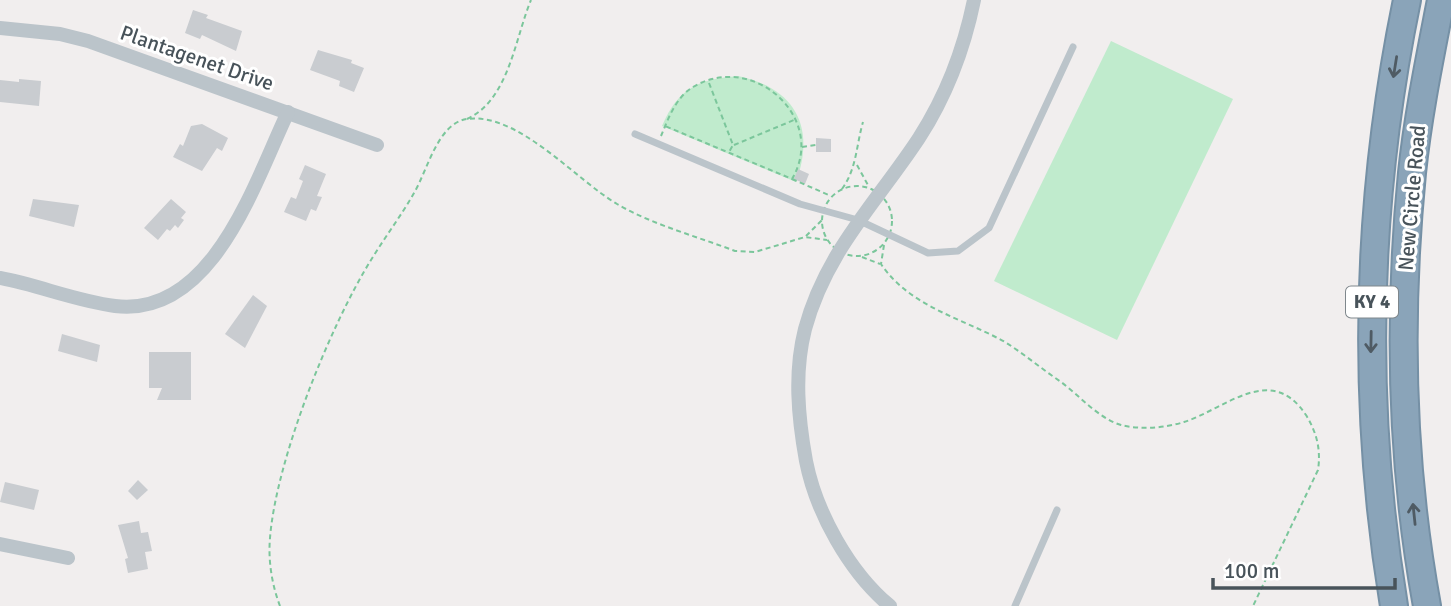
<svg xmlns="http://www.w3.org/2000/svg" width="1451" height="606" viewBox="0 0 1451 606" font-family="Signika,sans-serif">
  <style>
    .green { fill: #c0ebcd }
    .building { fill: #c9ccd0 }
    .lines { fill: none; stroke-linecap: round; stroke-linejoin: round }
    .highway-casing { stroke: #7590a5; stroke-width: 30 }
    .path { stroke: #7bc69b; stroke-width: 2; stroke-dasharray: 5 3.5; stroke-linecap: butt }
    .lane { stroke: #bbc4ca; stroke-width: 7 }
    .street { stroke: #bbc4ca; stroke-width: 14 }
    .highway { stroke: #8aa4b9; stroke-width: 26 }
    .oneway { stroke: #4f5b64 }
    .labels { text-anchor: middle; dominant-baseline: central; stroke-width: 6; stroke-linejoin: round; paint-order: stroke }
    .shield { fill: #fff; stroke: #7f878c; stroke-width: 2 }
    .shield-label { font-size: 19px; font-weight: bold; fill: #48535a }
    .street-label { font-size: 21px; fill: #48535a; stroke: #fff }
  </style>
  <rect width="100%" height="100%" fill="#f1eeee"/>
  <g class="green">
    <polygon points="1111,41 1233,99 1117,340 994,281"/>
    <path d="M738,76C795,88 816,127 796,182L662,126C678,88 699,79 738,76Z"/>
  </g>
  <g class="building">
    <polygon points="193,10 208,15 206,18 242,31 236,51 202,35 200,39 185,33"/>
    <polygon points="318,50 352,60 351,63 364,68 354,92 339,86 340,81 310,70"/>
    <polygon points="19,79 41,81 39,106 0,102 0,80 19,82"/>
    <polygon points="202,124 228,138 222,151 217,148 202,171 173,157 180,144 183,146 191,126"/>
    <polygon points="816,138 831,139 831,152 816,152"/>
    <polygon points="305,165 326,174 317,196 322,197 316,211 311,209 306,221 284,212 291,197 296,199 303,181 299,179"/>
    <polygon points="798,169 809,174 805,184 794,179"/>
    <polygon points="33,199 79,205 74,227 29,216"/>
    <polygon points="171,199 186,212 181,218 184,220 178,228 175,225 170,231 167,229 158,240 144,228"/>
    <polygon points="253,295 267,306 245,348 225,334"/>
    <polygon points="62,334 100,345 97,362 58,351"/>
    <polygon points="149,352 191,352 191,400 157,400 162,388 149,388"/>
    <polygon points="138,480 148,490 137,500 128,491"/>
    <polygon points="5,482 39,490 34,510 0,502"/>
    <polygon points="139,521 141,533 148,532 152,551 145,552 148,569 128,573 125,559 128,558 118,525"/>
  </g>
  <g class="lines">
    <defs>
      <g id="highway">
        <path d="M1394,606C1361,405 1366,200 1407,0"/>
        <path d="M1427,606C1401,464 1398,316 1412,173C1418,115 1430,57 1441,0"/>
      </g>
    </defs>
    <use href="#highway" class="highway-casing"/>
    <g class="path">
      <polyline points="709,83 733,145 729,152"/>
      <path d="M467,119C509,100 515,38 531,0"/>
      <path d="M661,136C668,119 676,97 693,87C753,51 828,118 792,179L665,126"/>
      <polyline points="734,145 794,120"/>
      <polyline points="802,147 816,145"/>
      <polyline points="857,165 869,187"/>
      <polyline points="792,179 831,196"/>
      <circle cx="857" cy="221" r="35"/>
      <path d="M842,189C857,168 856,146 863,122"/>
      <polyline points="806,236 822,220"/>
      <path d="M884,245L881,264C910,307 962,318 1005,342C1024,354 1042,369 1061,382C1080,396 1098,418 1121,425C1140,430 1165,428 1184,422C1225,409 1271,362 1306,415C1317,433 1321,450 1318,470L1253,606"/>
      <polyline points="862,257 880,264"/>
      <path d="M280,606C272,585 268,561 270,538C276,460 330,326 371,260C385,237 401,216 414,193C428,169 438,123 467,119C518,112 575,179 617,204C653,225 696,236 735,251L755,252L805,237L827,240"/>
    </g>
    <g class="lane">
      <polyline points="635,134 800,204 858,220 928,253 958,251 989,228 1073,47"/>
      <polyline points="1015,606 1057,510"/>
    </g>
    <g class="street">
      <polyline points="0,28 60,34 88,41 377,145"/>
      <path d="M0,278C38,285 76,301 115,306C213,318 255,181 288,112"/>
      <polyline points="0,544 68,558"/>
      <path d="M890,606C849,572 816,512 806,461C798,417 794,372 805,329C826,251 877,202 919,138C946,96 964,49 974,0"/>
    </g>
    <use href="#highway" class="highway"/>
  </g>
  <defs><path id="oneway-shaft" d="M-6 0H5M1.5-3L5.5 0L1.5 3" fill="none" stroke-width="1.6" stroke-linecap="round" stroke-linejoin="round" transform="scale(1.75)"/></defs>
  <g class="oneway">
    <use href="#oneway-shaft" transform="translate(1395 67) rotate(99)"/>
    <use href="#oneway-shaft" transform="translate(1371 342) rotate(91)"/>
    <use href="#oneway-shaft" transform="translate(1414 514) rotate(-96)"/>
  </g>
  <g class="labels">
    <rect class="shield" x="1346" y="286.5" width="52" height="31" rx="5"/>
    <g class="shield-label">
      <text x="1372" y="302">KY 4</text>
    </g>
    <g class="street-label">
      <text transform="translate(197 58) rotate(19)">Plantagenet Drive</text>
      <text transform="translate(1412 198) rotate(-85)">New Circle Road</text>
    </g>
  </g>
  <path d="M1213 578v10h182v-10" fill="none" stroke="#48535a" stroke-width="3.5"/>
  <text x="1224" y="578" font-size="21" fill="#48535a" stroke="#ffffff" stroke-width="5" paint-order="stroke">100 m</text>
</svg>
